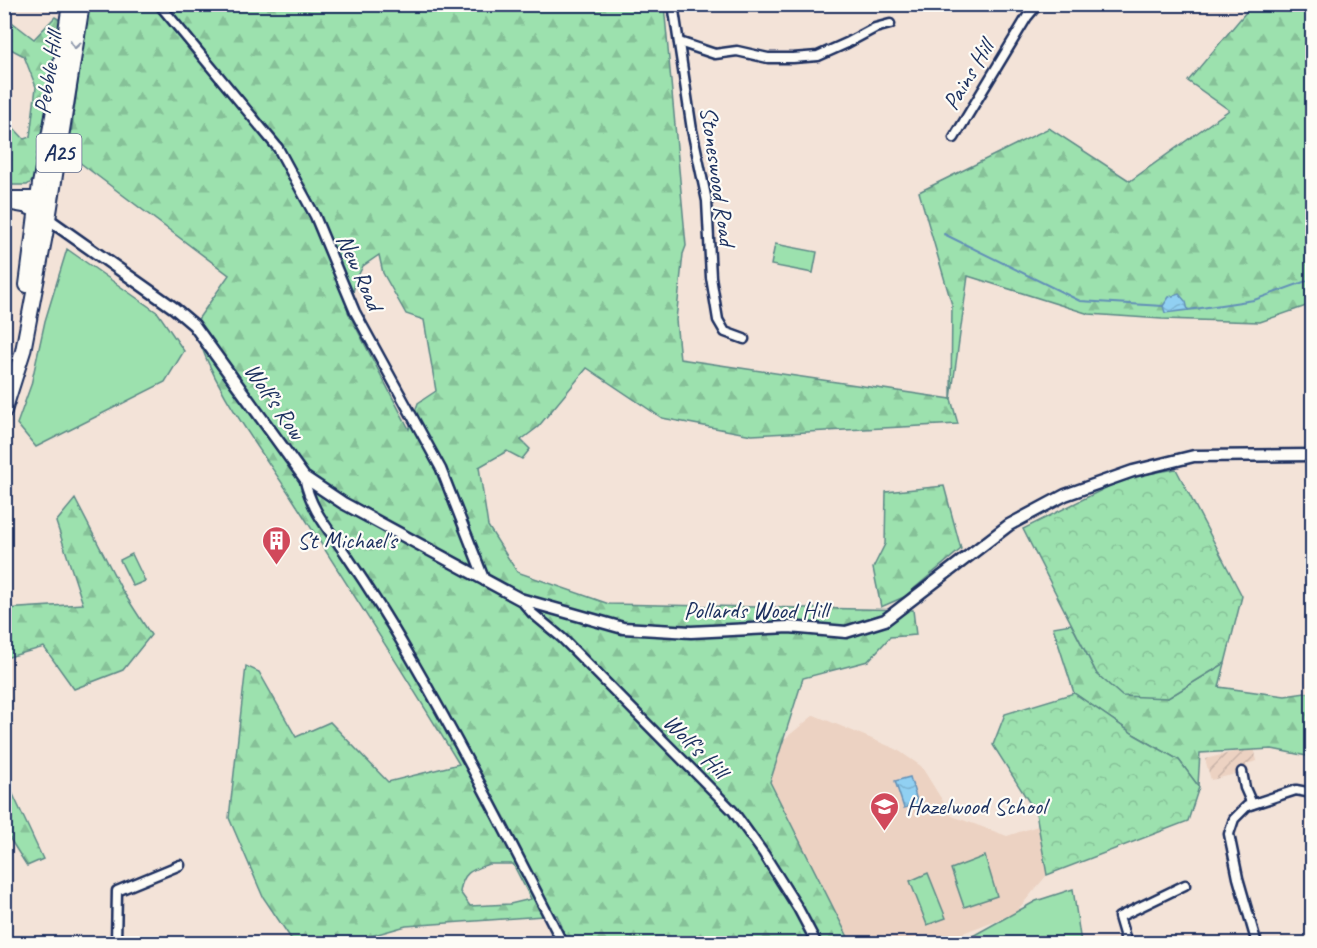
<svg xmlns="http://www.w3.org/2000/svg" width="1317" height="948" viewBox="0 0 1317 948" font-family="Caveat,sans-serif">
  <style>
    .built { fill: #ecd2c2 }
    .industrial { fill: url(#industrial-furrows) }
    .forest { fill: url(#forest-firs); stroke: #5c8886; stroke-width: 1.5; fill-rule: evenodd }
    .park { fill: url(#park-crowns); stroke: #5c8886; stroke-width: 1.5 }
    .garden { fill: #9ce1ae; stroke: #5c8886; stroke-width: 1.5 }
    .water { fill: url(#water-waves); stroke: #6290b7; stroke-width: 1.5 }
    .lines { fill: none; stroke-linecap: round; stroke-linejoin: round }
    .stream { stroke: #6290b7; stroke-width: 2 }
    .minor-casing { stroke: #1b2f5e; stroke-width: 13 }
    .tertiary-casing { stroke: #1b2f5e; stroke-width: 15 }
    .secondary-casing { stroke: #1b2f5e; stroke-width: 16 }
    .primary-casing { stroke: #1b2f5e; stroke-width: 18 }
    .minor { stroke: #fdfcf7; stroke-width: 8 }
    .tertiary { stroke: #fdfcf7; stroke-width: 10 }
    .secondary { stroke: #fdfcf7; stroke-width: 12 }
    .primary { stroke: #fdfcf7; stroke-width: 14 }
    .oneway { stroke: #8c96aa }
    .labels { text-anchor: middle; dominant-baseline: central; stroke-width: 4.5; stroke-linejoin: round; paint-order: stroke }
    .shield { fill: #fdfcf7; stroke: #5f6c8c; stroke-width: 1.5 }
    .shield-label { font-size: 22px; font-weight: bold; fill: #1b2f5e }
    .street-label { font-size: 24px; fill: #1b2f5e; stroke: #fdfcf7 }
    .poi-label { font-size: 24px; fill: #1b2f5e; stroke: #fdfcf7; text-anchor: start }
  </style>
  <defs>
    <pattern id="industrial-furrows" width="10" height="10" patternUnits="userSpaceOnUse" patternTransform="scale(1.5)"><rect width="10" height="10" fill="#ecd2c2"/><path d="M-1 1l2-2M0 10L10 0M9 11l2-2" fill="none" stroke="#cab5a9"/></pattern>
    <pattern id="forest-firs" width="22" height="20" patternUnits="userSpaceOnUse" patternTransform="scale(1.5)"><rect width="22" height="20" fill="#9ce1ae"/><path d="M5 1l3.5 6h-7zM16 11l3.5 6h-7z" fill="#86c198"/></pattern>
    <pattern id="park-crowns" width="20" height="18" patternUnits="userSpaceOnUse" patternTransform="scale(1.5)"><rect width="20" height="18" fill="#9ce1ae"/><path d="M2 6a3 3 0 1 1 6 0M12 15a3 3 0 1 1 6 0" fill="none" stroke="#86c198"/></pattern>
    <pattern id="water-waves" width="16" height="10" patternUnits="userSpaceOnUse" patternTransform="scale(1.5)"><rect width="16" height="10" fill="#91d0f2"/><path d="M0 5q4-4 8 0t8 0" fill="none" stroke="#7cb3d2"/></pattern>
  </defs>
  <rect width="100%" height="100%" fill="#f3e3d8"/>
  <filter id="ink" filterUnits="userSpaceOnUse"><feTurbulence type="fractalNoise" baseFrequency=".0167" numOctaves="2"/><feDisplacementMap in="SourceGraphic" scale="12" xChannelSelector="R" yChannelSelector="G"/><feConvolveMatrix kernelMatrix="1 2 1 2 8 2 1 2 1" color-interpolation-filters="sRGB"/></filter>
  <g filter="url(#ink)">
    <polygon class="built" points="814,715 896,749 921,766 952,816 1007,836 1038,826 1047,875 1015,913 937,943 827,943 749,768"/>
    <polygon class="industrial" points="1254,747 1257,761 1246,764 1248,771 1211,780 1205,759"/>
    <g class="forest">
      <path d="M88,5H664L686,246L683,254L676,320L680,359L951,399L958,424L752,435L662,418L587,368L538,427L521,440L530,449L522,459L507,451L479,467L488,526L517,572L609,604L913,610L916,635L890,637L868,661L803,678L770,782L851,943H569L557,915L406,926L346,943H294L263,897L229,818L246,666L259,672L296,737L330,722L388,782L459,764C405,674 348,586 292,498C257,444 212,388 194,325L229,275L79,162L67,165ZM379,255L383,273L406,314L424,320L436,391L418,403L409,429L348,312L356,280L363,266ZM489,864H513L531,899L510,904L470,906L460,892C463,872 471,870 489,864Z"/>
      <polygon points="1252,5 1312,5 1312,304 1260,322 1162,319 1089,314 968,276 951,399 952,305 919,192 1049,128 1130,181 1229,110 1188,81"/>
      <polygon points="4,16 34,39 55,17 60,20 35,179 27,185 5,185 5,130 11,125 24,139 30,137 36,87 24,56 5,46"/>
      <polygon points="944,486 961,549 904,597 881,607 873,568 885,544 886,492"/>
      <polygon points="75,499 122,590 151,635 123,670 74,689 44,647 5,658 4,609 83,604 56,522"/>
      <polygon points="1071,624 1097,674 1168,698 1225,663 1219,687 1285,696 1312,692 1312,757 1272,749 1200,753 1198,786 1179,760 1135,735 1074,693 1053,627"/>
      <polygon points="4,775 43,859 27,866 5,831"/>
    </g>
    <g class="park">
      <polygon points="1176,469 1242,596 1225,663 1168,698 1122,696 1097,674 1023,529 1128,477"/>
      <polygon points="1074,693 1135,735 1179,760 1199,787 1188,821 1047,875 1036,813 993,745 1005,714"/>
    </g>
    <g class="garden">
      <polygon points="775,244 817,252 813,273 771,265"/>
      <polygon points="67,249 158,313 184,351 165,382 36,447 17,424 31,385 45,321"/>
      <polygon points="132,554 145,581 133,586 120,560"/>
      <polygon points="985,856 997,896 964,907 951,869"/>
      <polygon points="928,873 946,918 927,925 910,881"/>
      <polygon points="1073,889 1081,943 960,943 1036,901"/>
    </g>
    <g class="water">
      <polygon points="1179,294 1186,302 1188,310 1165,313 1163,306 1169,297"/>
      <polygon points="910,777 918,804 904,808 895,781"/>
    </g>
    <g class="lines">
      <g class="stream">
        <polyline points="944,234 1080,301 1163,306"/>
        <polyline points="1188,310 1254,300 1312,279"/>
      </g>
      <defs>
        <g id="minor">
          <polyline points="159,4 278,148 315,216 355,312 441,469 485,581"/>
          <polyline points="673,4 692,130 707,201 711,277 718,320 725,332 744,339"/>
          <polyline points="679,42 715,54 737,51 768,58 793,58 818,56 847,43 875,28 890,24"/>
          <polyline points="954,138 1027,17 1038,4"/>
          <path d="M304,477C311,511 328,528 347,556C368,587 389,620 408,653C463,748 513,846 563,944"/>
          <polyline points="520,599 532,613 562,638 733,811 764,854 798,908 817,944"/>
          <polyline points="1242,772 1245,788 1252,804"/>
          <polyline points="116,943 117,891 180,865"/>
          <polyline points="81,944 116,944"/>
          <polyline points="1127,944 1119,917 1185,885"/>
          <polyline points="1257,944 1238,878 1229,834 1234,819 1247,806 1296,790 1312,793"/>
        </g>
        <polyline id="tertiary" points="48,219 174,308 194,325 304,477 343,503 520,599 623,628 691,632 789,627 846,632 885,620 1009,525 1065,495 1133,471 1194,456 1312,455"/>
        <g id="secondary">
          <polyline points="4,198 38,198 44,204"/>
          <polyline points="7,203 24,206 37,211"/>
        </g>
        <g id="primary">
          <polyline points="27,285 40,184 53,116 70,4"/>
          <polyline points="4,411 23,351 48,219 82,4"/>
        </g>
      </defs>
      <use href="#minor" class="minor-casing"/>
      <use href="#tertiary" class="tertiary-casing"/>
      <use href="#secondary" class="secondary-casing"/>
      <use href="#primary" class="primary-casing"/>
      <use href="#minor" class="minor"/>
      <use href="#tertiary" class="tertiary"/>
      <use href="#secondary" class="secondary"/>
      <use href="#primary" class="primary"/>
    </g>
    <defs><path id="oneway-chevron" d="M-2-3.5L2.5 0L-2 3.5" fill="none" stroke-width="1.6" stroke-linecap="round" stroke-linejoin="round" transform="scale(1.5)"/></defs>
    <use class="oneway" href="#oneway-chevron" transform="translate(75 45) rotate(99)"/>
  </g>
  <defs>
    <symbol id="building-pin" viewBox="-11 -11 22 30"><path d="M0 17L-7.5 6A9.5 9.5 0 1 1 7.5 6Z" fill="#d1495b" stroke="#fdfcf7"/><path d="M-4-6H4V6H1V3H-1V6H-4ZM-2.5-4.3h1.7v1.8h-1.7ZM.8-4.3h1.7v1.8H.8ZM-2.5-1h1.7V.8h-1.7ZM.8-1h1.7V.8H.8Z" fill="#fff"/></symbol>
    <symbol id="school-pin" viewBox="-11 -11 22 30"><path d="M0 17L-7.5 6A9.5 9.5 0 1 1 7.5 6Z" fill="#d1495b" stroke="#fdfcf7"/><path d="M0-5L7-2L0 1L-7-2ZM-4 1L0 2.5L4 1V4Q0 6-4 4Z" fill="#fff"/></symbol>
  </defs>
  <g fill-rule="evenodd">
    <use href="#building-pin" x="260" y="524" width="33" height="45"/>
    <use href="#school-pin" x="868" y="790" width="33" height="45"/>
  </g>
  <g class="labels">
    <rect class="shield" x="36.5" y="134" width="45" height="38" rx="4.5"/>
    <g class="shield-label">
      <text x="59" y="153">A25</text>
    </g>
    <g class="street-label">
      <text transform="translate(48 73) rotate(-81)">Pebble Hill</text>
      <text transform="translate(968 75) rotate(-59)">Pains Hill</text>
      <text transform="translate(718 176) rotate(82)">Stoneswood Road</text>
      <text transform="translate(360 272) rotate(66)">New Road</text>
      <text transform="translate(275 401) rotate(55)">Wolf's Row</text>
      <text x="756" y="610">Pollards Wood Hill</text>
      <text transform="translate(696 746) rotate(45)">Wolf's Hill</text>
    </g>
    <g class="poi-label">
      <text x="297" y="540">St Michael's</text>
      <text x="906" y="806">Hazelwood School</text>
    </g>
  </g>
  <rect width="1317" height="948" fill="none" stroke="#fdfcf7" stroke-width="24"/>
  <rect x="12" y="12" width="1293" height="924" fill="none" stroke="#1b2f5e" stroke-width="2" filter="url(#ink)"/>
</svg>
